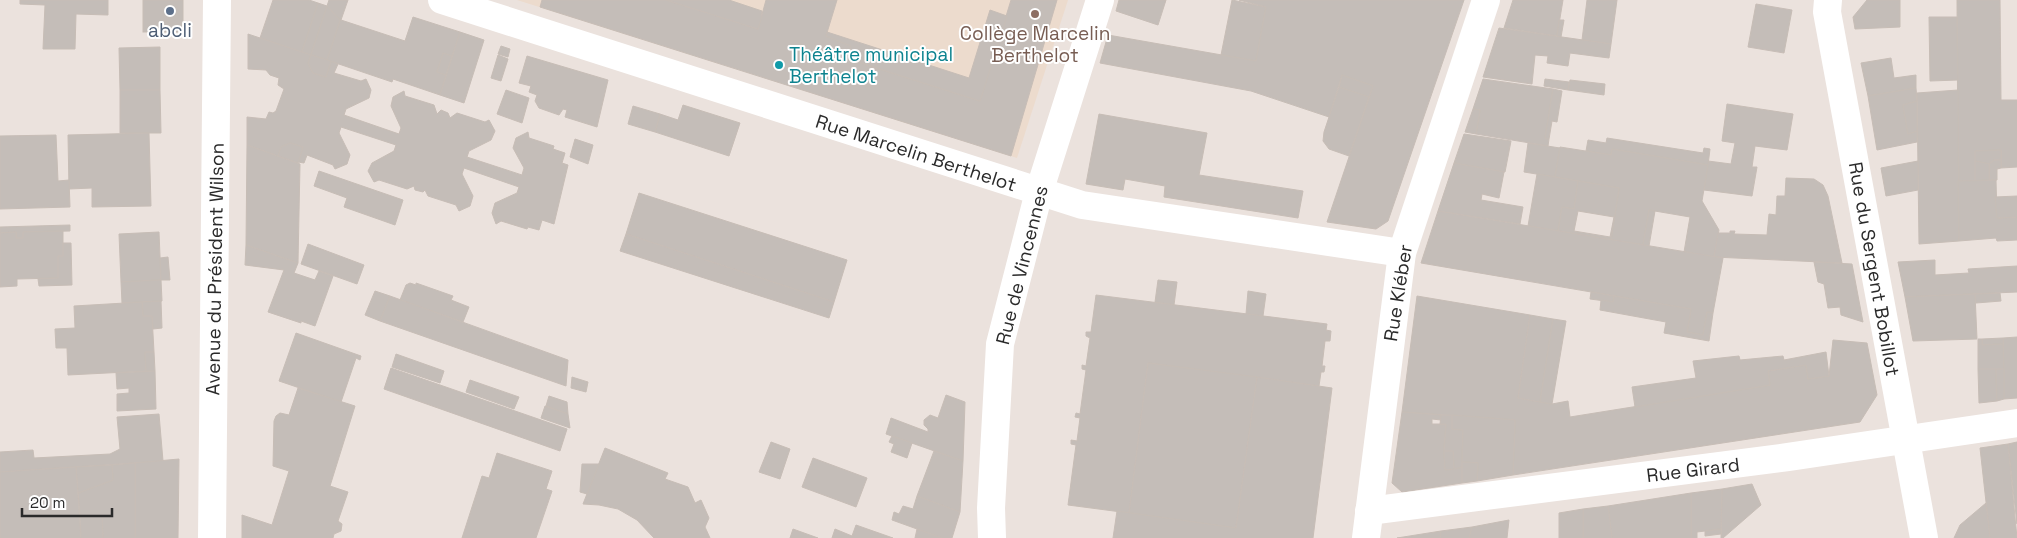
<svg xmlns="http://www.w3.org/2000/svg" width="2017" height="538" viewBox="0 0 2017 538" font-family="'Space Grotesk',sans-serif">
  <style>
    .education { fill: #ecdbcd }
    .building { fill: #c4bdb8; stroke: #c7bdb6; fill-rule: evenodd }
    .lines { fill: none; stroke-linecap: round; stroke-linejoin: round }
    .minor { stroke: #fff; stroke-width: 28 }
    .service-dot { fill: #5c6f8a; stroke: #fff; stroke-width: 2 }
    .education-dot { fill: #8d6e63; stroke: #fff; stroke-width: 2 }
    .culture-dot { fill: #0f9aa8; stroke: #fff; stroke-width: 2 }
    .labels { text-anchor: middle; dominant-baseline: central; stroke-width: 4; stroke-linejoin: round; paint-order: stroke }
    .service-label { font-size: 19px; fill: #4e5e75; stroke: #fff }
    .education-label { font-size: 19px; fill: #785e54; stroke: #fff }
    .culture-label { font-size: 19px; fill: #0d838f; stroke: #fff; text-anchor: start }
    .street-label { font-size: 19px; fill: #2a2a2a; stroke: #fff }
  </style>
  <rect width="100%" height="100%" fill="#ebe2dd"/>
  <polygon class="education" points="517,0 1068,0 1017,158"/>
  <g class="building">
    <polygon points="20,0 108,0 108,15 76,14 75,49 43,49 45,5 20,4"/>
    <rect x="143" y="0" width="40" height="32"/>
    <polygon points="273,0 309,0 318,3 302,52 260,38"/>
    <polygon points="329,0 348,0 341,20 405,41 413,17 460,32 452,56 443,53 437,72 446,75 440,95 393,79 392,82 327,60 340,20 327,6"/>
    <polygon points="542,0 666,0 758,29 766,0 837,0 826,36 851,46 848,59 980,101 1011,0 1057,0 1011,156 540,7"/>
    <polygon points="666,0 729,0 762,11 761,16 762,16 758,29"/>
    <polygon points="1119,0 1166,0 1158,25 1116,11"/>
    <polygon points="1232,0 1266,7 1256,61 1221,55"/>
    <polygon points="1239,0 1464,0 1388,221 1376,229 1327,222 1373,86 1342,75 1329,117 1251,91 1100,63 1108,35 1256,61 1266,7"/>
    <polygon points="1513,0 1563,0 1557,36 1504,28"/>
    <polygon points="1587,0 1617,0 1611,44 1582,40"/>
    <polygon points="1867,0 1900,0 1900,27 1855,29 1853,17"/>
    <polygon points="1957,0 2000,0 2001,100 2017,100 2017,167 2001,168 2001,150 1975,151 1975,181 1958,181"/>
    <polygon points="318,3 327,6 311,55 302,52"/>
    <polygon points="1756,4 1792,10 1784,53 1748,47"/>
    <polygon points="327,6 340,20 327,60 311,55"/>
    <polygon points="990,10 1007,16 980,101 848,59 851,46 826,36 827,32 969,78"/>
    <polygon points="1929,17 1957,17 1958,80 1930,81"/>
    <polygon points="1559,20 1564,20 1561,37 1557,36"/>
    <polygon points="1499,28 1611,44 1609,58 1570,53 1568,66 1547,63 1548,56 1535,55 1532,84 1483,77"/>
    <polygon points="460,32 484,40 464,103 440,95"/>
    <polygon points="248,34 311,55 308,63 313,73 326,77 331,61 338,64 334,73 361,81 366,79 371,90 369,98 346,109 344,115 399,134 401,128 391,106 393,97 404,91 405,96 434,105 437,114 441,110 448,113 450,118 457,113 485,122 489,120 495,131 491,140 469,151 467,157 522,175 524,168 513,148 516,138 528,132 529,138 554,146 553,149 565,153 562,163 568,165 554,224 542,220 539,230 528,227 527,229 501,221 496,224 492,213 495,203 517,193 519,187 464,168 462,174 473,196 470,206 459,211 456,205 428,196 425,190 423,192 415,190 414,186 407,189 379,180 374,182 368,171 372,163 394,151 396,145 341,127 339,133 350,155 347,164 335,169 333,165 307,155 304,163 298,162 303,147 290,143 281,147 278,156 247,145 247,117 266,119 269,112 273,113 276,111 284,89 278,85 279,78 270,75 266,70 248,69"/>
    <polygon points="501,46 510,49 508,57 498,54"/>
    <polygon points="160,47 160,90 120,90 119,48"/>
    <polygon points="443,53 452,56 446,75 437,72"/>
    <polygon points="311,55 331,61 326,77 313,73 308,63"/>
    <polygon points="498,55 508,59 501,81 491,78"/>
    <polygon points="527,56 608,80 597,127 565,117 567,110 563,109 559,115 539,108 535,101 537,95 529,92 531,86 519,83"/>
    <polygon points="1891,58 1894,78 1916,75 1916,88 1868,96 1861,63"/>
    <polygon points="1342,75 1373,86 1369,97 1339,87"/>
    <polygon points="1483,79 1553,89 1545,138 1549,139 1548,146 1476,134 1480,110 1473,109"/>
    <polygon points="1545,79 1569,82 1568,90 1544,86"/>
    <polygon points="1570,80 1605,84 1604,95 1568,90"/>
    <polygon points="1339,87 1369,97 1349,156 1329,149 1323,141 1324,132"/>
    <polygon points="1916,88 1917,101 1903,105 1908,134 1917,131 1917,142 1877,150 1868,96"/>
    <polygon points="1553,89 1562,91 1557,122 1552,121 1549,139 1545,138"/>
    <polygon points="120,90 160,90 161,133 120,133"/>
    <polygon points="506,90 529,98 522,123 497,114"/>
    <polygon points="1958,90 1959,241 1919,244 1917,93"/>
    <polygon points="1917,101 1917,131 1908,134 1903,105"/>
    <polygon points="1727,104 1793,114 1787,150 1755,146 1752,167 1757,167 1752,196 1704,190 1708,161 1731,164 1735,143 1722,141"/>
    <polygon points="683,105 740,123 729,156 655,132 660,114 678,120"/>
    <polygon points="633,106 660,114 655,132 628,124"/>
    <polygon points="1473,109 1480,110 1476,134 1465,132"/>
    <polygon points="1099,114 1207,133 1199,175 1303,191 1298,218 1164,197 1165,186 1125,179 1123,190 1086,184"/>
    <polygon points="149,133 151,206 92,207 92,188 69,189 68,135"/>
    <polygon points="1464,134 1511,141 1505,172 1454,163"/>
    <polygon points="56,135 58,181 69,180 70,207 0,209 0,136"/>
    <polygon points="1607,138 1703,153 1704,148 1710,149 1708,165 1612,149 1611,155 1586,151 1588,140 1606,143"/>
    <polygon points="575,139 593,145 588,164 570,157"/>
    <polygon points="290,143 303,147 298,163 278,156 281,147"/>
    <polygon points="1528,143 1560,148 1555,177 1524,172"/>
    <polygon points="247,145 300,164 298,263 246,245"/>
    <polygon points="1560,147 1611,155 1612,149 1708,165 1702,201 1719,230 1714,257 1684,252 1690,217 1649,210 1643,245 1611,240 1619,188 1555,177"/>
    <polygon points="2001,150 2001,160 1994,160 1989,164 1975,161 1975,151"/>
    <polygon points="1994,160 2001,160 2001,168 1997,169 1997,180 1989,180 1989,164"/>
    <polygon points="1918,161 1918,190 1886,196 1881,168"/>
    <polygon points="1975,161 1989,164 1989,180 1975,181"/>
    <polygon points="1454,163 1504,172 1499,198 1482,194 1481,200 1523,207 1520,224 1438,211"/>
    <polygon points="319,171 403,200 395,225 344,207 347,198 314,186"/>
    <polygon points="1537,174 1578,181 1574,209 1562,207 1558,231 1528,226"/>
    <polygon points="1786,178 1814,179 1823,185 1828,196 1842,263 1714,257 1718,233 1730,233 1730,231 1735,231 1734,234 1767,235 1769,214 1776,215 1777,196 1785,196"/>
    <polygon points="1996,180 1997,218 2017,217 2017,240 1997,241 1996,238 1959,241 1958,181"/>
    <path d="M1578,181L1619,188L1611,240L1558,231L1562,207L1574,209ZM1578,211L1614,217L1610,237L1574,231Z"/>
    <polygon points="639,193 847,260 834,302 626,234"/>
    <polygon points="2017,196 2017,217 1997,218 1995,197"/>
    <polygon points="1649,210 1655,211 1649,246 1643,245"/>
    <polygon points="1438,211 1723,258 1713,313 1707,312 1703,335 1687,332 1691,309 1421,263"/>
    <polygon points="70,225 70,231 23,232 23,238 16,238 16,232 0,233 0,227"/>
    <polygon points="63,231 63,256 58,256 58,278 17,279 17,286 0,287 0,233 16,232 16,238 23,238 23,232"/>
    <polygon points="159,232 161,280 121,282 119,234"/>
    <polygon points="626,234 834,302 829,318 620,251"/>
    <polygon points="63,243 71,243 72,285 39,286 38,279 58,278 58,256 63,256"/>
    <polygon points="308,244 364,265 357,284 301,264"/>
    <polygon points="246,245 298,263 294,273 315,280 319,271 333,276 315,326 301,321 301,323 268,312 284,270 245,265"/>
    <polygon points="168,257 170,280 161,280 160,258"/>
    <polygon points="1935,260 1935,275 1969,273 1968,269 2017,266 2017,292 1905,297 1898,262"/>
    <polygon points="1814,262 1852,264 1863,322 1841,315 1840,307 1828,308 1824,284 1818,282"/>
    <polygon points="161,280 162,301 122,303 121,282"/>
    <polygon points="1158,280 1177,282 1174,305 1155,302"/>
    <polygon points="410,283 416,285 416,283 453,296 451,300 469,307 463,322 400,300 406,285"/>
    <polygon points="375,291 390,296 380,321 365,315"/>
    <polygon points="1248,291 1266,294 1263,316 1246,314"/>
    <polygon points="1591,292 1614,296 1613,302 1590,299"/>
    <polygon points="2000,293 2001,301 1976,303 1975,294"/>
    <polygon points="1975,294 1977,339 1913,341 1905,297"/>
    <polygon points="1096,295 1327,324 1326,330 1331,331 1330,341 1325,341 1322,366 1325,366 1324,372 1321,372 1319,386 1148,363 1129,513 1068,505 1076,445 1071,444 1071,440 1077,441 1080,418 1075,417 1076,413 1080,414 1086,370 1082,369 1082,365 1086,366 1090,338 1086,336 1086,332 1091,332"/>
    <polygon points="390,296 568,360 566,386 380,321"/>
    <polygon points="1417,296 1530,315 1518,398 1552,404 1568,401 1570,417 1770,385 1768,371 1806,365 1808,379 1829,376 1833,340 1867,343 1877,395 1860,422 1513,475 1515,420 1402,412"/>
    <polygon points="1614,296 1691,309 1687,332 1703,335 1707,312 1713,313 1709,341 1664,333 1666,322 1600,310 1601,300 1613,302"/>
    <polygon points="161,301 162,328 153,329 152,316 143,316 142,302"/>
    <polygon points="142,302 143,316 152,316 154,352 145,352 146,371 68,375 67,348 56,348 55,329 75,328 74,306"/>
    <polygon points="1530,315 1553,319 1540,402 1518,398"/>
    <polygon points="1553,319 1566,321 1552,404 1540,402"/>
    <polygon points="296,333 361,356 360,360 356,358 341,402 279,381"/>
    <polygon points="2017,337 2017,398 2004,399 2003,338"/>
    <polygon points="2003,338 2003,344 1982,345 1982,339"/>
    <polygon points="1978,339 1982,339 1982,345 2003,344 2004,369 1978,369"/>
    <polygon points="145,352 154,352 155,371 146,371"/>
    <polygon points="1826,352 1829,376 1808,379 1806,365 1768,371 1770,385 1635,407 1632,387 1696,378 1693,361 1739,356 1740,360 1783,356 1784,360"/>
    <polygon points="396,354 444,371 440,383 392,367"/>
    <polygon points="1148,363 1257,377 1236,528 1129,513"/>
    <polygon points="391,368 567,429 560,451 384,389"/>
    <polygon points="1978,369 1996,369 1997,401 1979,403"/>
    <polygon points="1996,369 2004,369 2004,399 1997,401"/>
    <polygon points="155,371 156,409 117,411 117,394 129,393 129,388 117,389 116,373"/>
    <polygon points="572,377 588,382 586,392 571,388"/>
    <polygon points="1257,377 1332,388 1313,538 1113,538 1117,511 1236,528"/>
    <polygon points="470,380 519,397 514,409 466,392"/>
    <polygon points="298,388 355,406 330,486 348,492 338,521 342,524 341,531 334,534 333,538 242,538 242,515 272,525 289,471 273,466 274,421 276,416 280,413 289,415"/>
    <polygon points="946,395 965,402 963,461 886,434 891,418 928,432 928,429 924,425 924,420 930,415 938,418"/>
    <polygon points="549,396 567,402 568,414 546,406"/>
    <polygon points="545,406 568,414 570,428 541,418"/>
    <polygon points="1402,412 1441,415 1441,420 1432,419 1432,424 1446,424 1444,449 1445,470 1462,467 1462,483 1402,492 1392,483"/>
    <polygon points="159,414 163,461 0,472 0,452 33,450 34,458 110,454 120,449 117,417"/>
    <polygon points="1441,415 1452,415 1452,429 1463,430 1462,467 1454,469 1453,451 1444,451 1446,424 1440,424"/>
    <polygon points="1452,415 1515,420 1513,475 1477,481 1478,463 1462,462 1463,430 1452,429"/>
    <polygon points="892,436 912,443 907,458 891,452 894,444 889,442"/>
    <polygon points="771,442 790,449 780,479 759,472"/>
    <polygon points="2017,442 2017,524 2008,444"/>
    <polygon points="2008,444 2017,538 1990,538 1980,448"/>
    <polygon points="605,448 668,473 665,479 688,487 695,503 701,500 709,518 705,527 710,538 654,538 637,520 618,509 599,505 583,504"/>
    <polygon points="934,451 963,461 960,512 917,496"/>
    <polygon points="1444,451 1453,451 1454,469 1445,470"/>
    <polygon points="497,453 552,471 546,489 552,491 536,538 462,538 482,476 489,478"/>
    <polygon points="813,458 867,478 856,507 802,487"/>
    <polygon points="179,459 178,538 135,538 135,463"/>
    <polygon points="1462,462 1478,463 1477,481 1462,483"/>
    <polygon points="135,463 135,538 103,538 102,516 80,517 78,493 113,480 112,465"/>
    <polygon points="582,464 599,464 587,494 580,492"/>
    <polygon points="112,465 113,480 78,493 76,467"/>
    <polygon points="76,467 81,538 0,538 0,472"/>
    <polygon points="1752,484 1761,505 1723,538 1721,538 1722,489"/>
    <polygon points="1722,489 1721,529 1697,532 1697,538 1691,538 1691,493"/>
    <polygon points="1691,493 1691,538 1612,538 1608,506"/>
    <polygon points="917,496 960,512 952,538 942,538 892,520 894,512 899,514 903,506 913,509"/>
    <polygon points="1986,503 1990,538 1954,538 1960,525"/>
    <polygon points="1608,506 1612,538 1583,538 1583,509"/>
    <polygon points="1583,509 1583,538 1559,538 1559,513"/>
    <polygon points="102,516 103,538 81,538 80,517"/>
    <polygon points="1509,520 1507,538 1469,538 1472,527"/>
    <polygon points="856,525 893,538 832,538 835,529 852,536"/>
    <polygon points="1472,527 1469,538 1440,538 1441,531"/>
    <polygon points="793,529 818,538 790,538"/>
    <polygon points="917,529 942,538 915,538"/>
    <polygon points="1721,529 1721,534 1705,536 1705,531"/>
    <polygon points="1441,531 1440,538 1397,538"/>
  </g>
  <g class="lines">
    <g class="minor">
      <polyline points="442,0 1082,205 1402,253"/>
      <polyline points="1828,0 1827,12 1924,538"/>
      <polyline points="1369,511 1788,457 2017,423"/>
      <polyline points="212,538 217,0"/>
      <polyline points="992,538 991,508 1000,344 1039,192 1100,0"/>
      <polyline points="1366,538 1402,253 1486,0"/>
    </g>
  </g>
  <circle class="service-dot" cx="170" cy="11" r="5"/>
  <circle class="education-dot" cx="1035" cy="14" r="5"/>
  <circle class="culture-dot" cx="779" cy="65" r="5"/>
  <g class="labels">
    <g class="service-label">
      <text x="170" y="30">abcli</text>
    </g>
    <g class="education-label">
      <text x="1035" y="33">Collège Marcelin<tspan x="1035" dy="22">Berthelot</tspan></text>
    </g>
    <g class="culture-label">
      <text x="789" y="54">Théâtre municipal<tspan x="789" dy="22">Berthelot</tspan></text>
    </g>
    <g class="street-label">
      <text transform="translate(916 153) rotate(18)">Rue Marcelin Berthelot</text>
      <text transform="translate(1022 265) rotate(-76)">Rue de Vincennes</text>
      <text transform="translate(215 269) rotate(-89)">Avenue du Président Wilson</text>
      <text transform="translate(1874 269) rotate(80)">Rue du Sergent Bobillot</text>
      <text transform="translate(1398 293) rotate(-81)">Rue Kléber</text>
      <text transform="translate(1693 470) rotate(-7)">Rue Girard</text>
    </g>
  </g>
  <path d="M22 508v8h90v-8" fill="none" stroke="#2a2a2a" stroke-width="2.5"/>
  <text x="30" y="508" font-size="15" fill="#2a2a2a" stroke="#ffffff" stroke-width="4" paint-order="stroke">20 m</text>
</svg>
